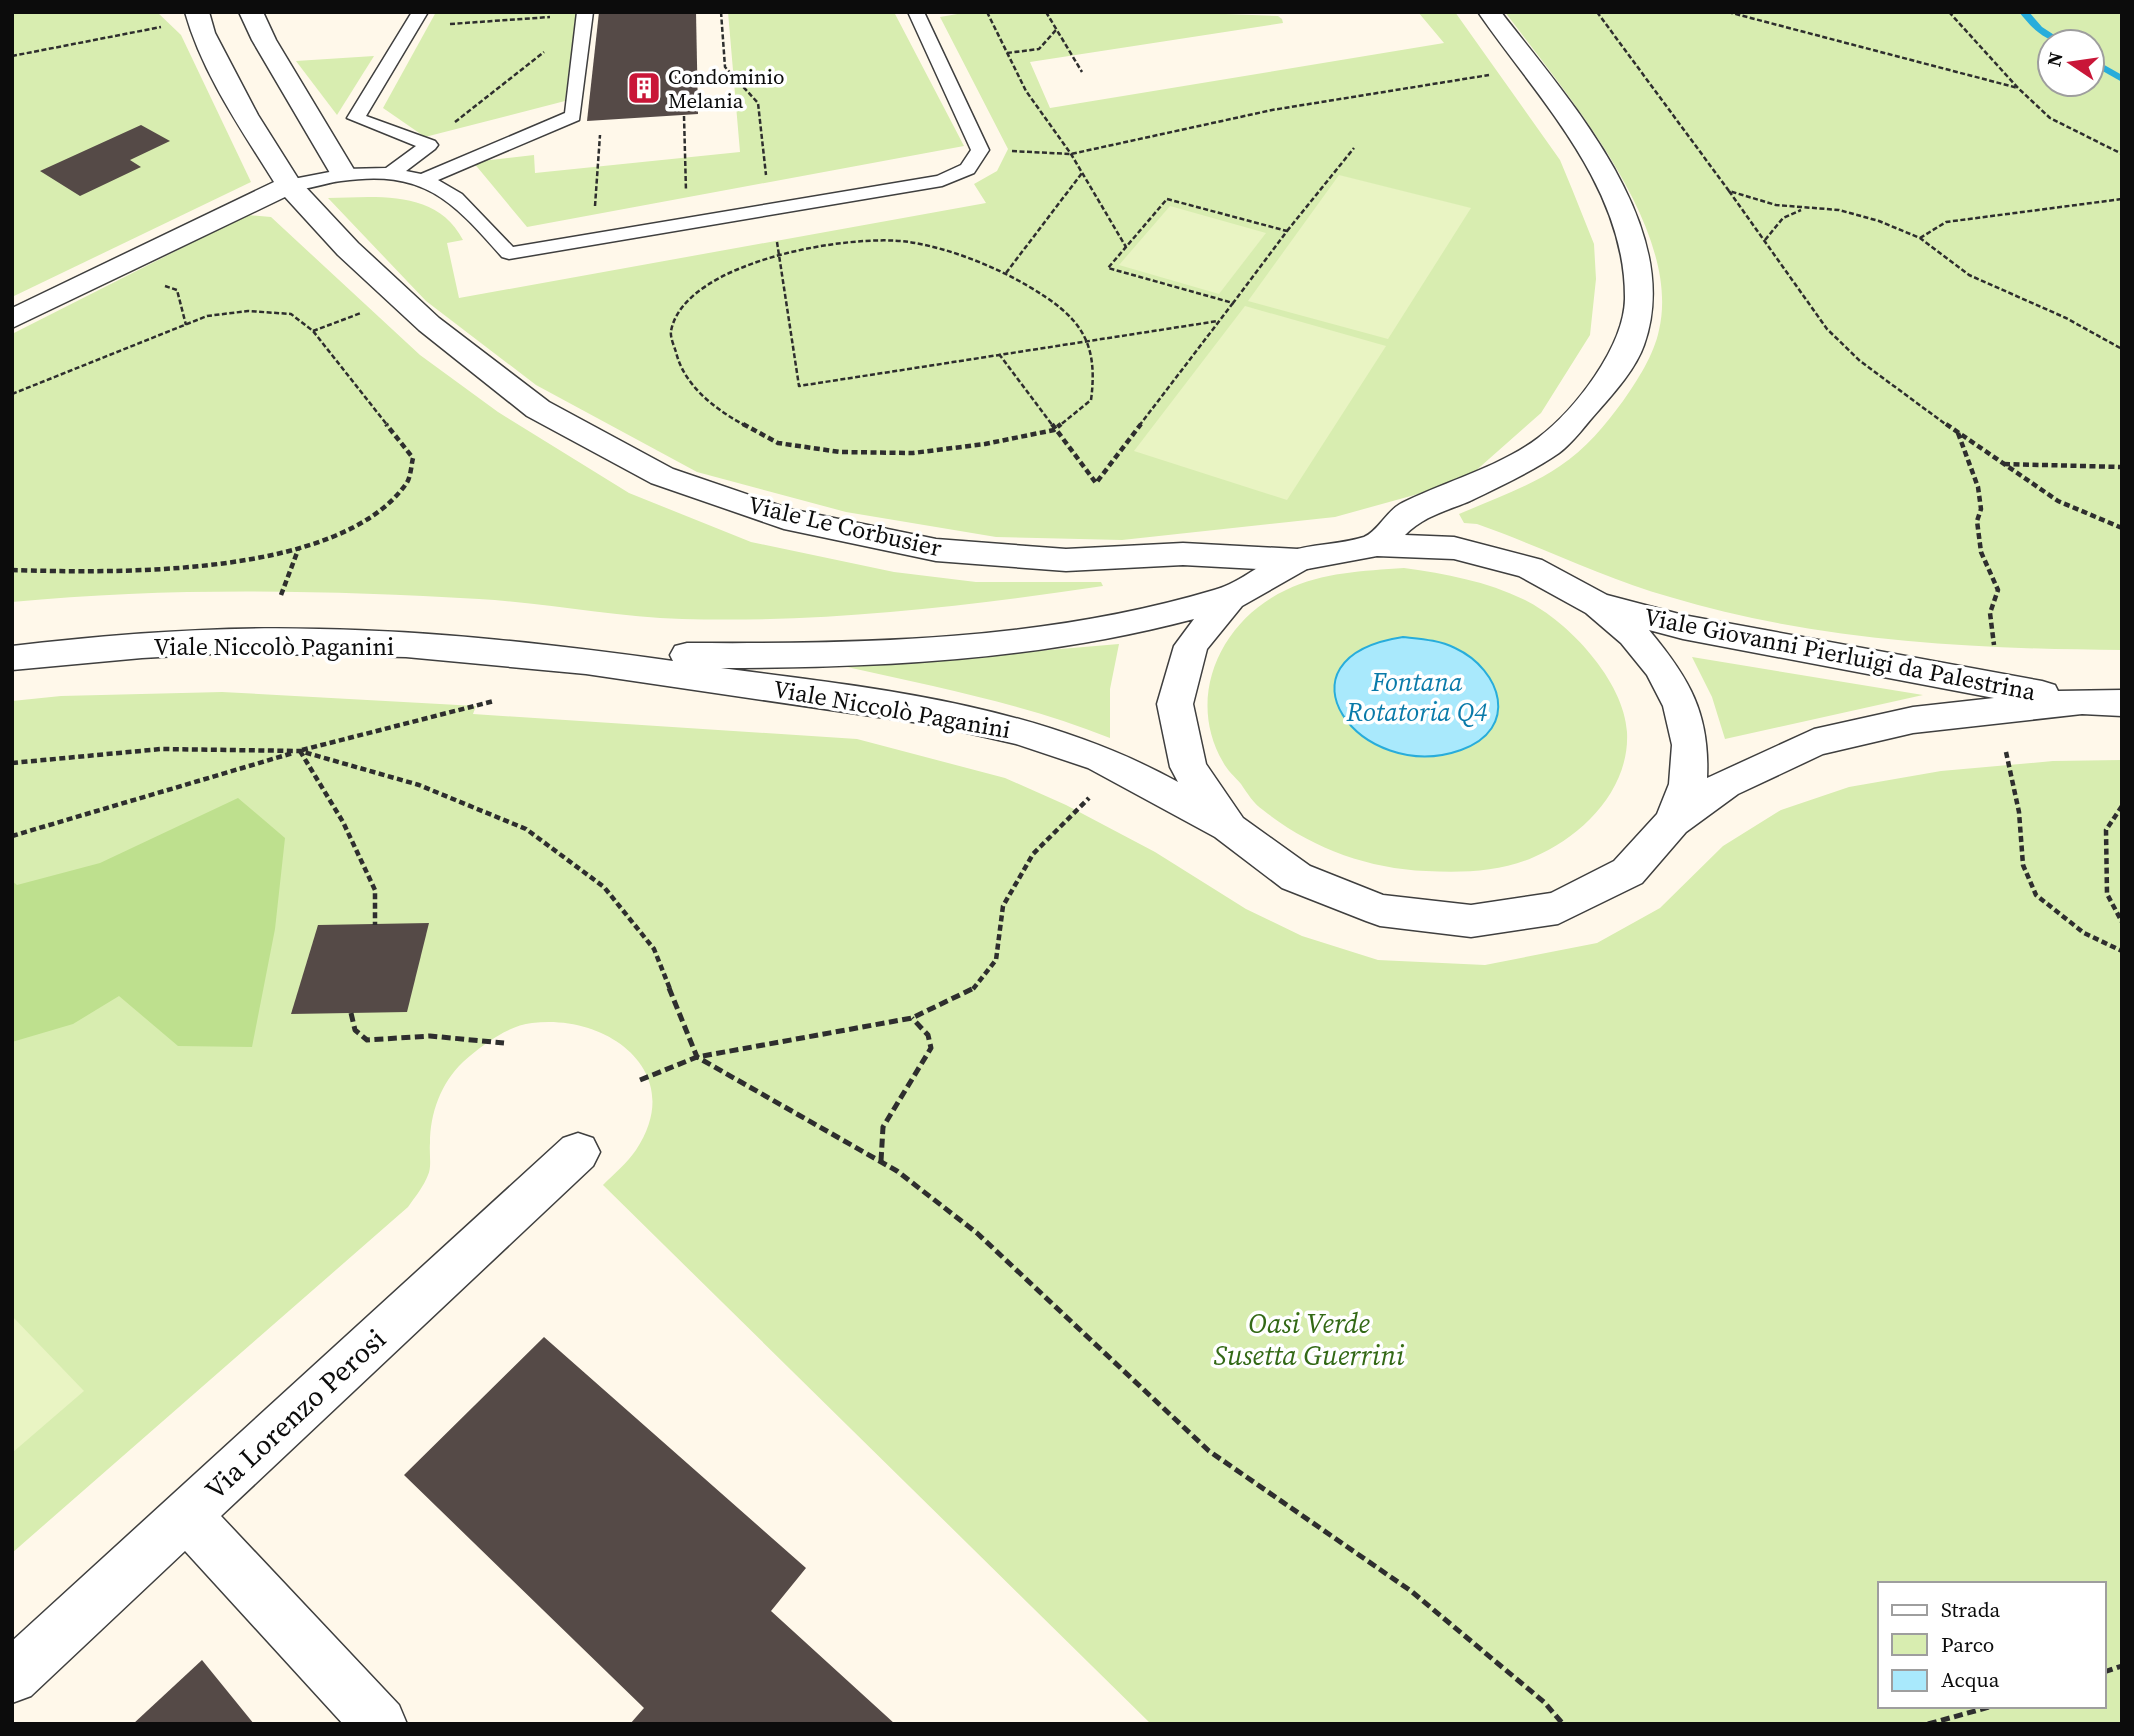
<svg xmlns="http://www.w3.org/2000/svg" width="2134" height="1736" viewBox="0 0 2134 1736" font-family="'Source Serif 4',serif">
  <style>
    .green { fill: #d8edb0; fill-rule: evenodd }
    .forest { fill: #bee08e }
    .pitch { fill: #e9f4c3 }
    .water { fill: #a9e9fc; stroke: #28addb; stroke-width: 2 }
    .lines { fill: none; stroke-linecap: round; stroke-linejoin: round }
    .stream { fill: #28addb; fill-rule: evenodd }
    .building { fill: #554a47 }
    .service-casing { stroke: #3f3f3f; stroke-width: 3 }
    .minor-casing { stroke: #3f3f3f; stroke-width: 3 }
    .tertiary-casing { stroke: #3f3f3f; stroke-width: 3 }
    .path-far2 { stroke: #2e2e2e; stroke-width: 2.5; stroke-dasharray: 5 2.5; stroke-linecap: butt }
    .path-far1 { stroke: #2e2e2e; stroke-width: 4.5; stroke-dasharray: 6 3.5; stroke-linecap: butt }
    .path { stroke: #2e2e2e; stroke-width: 5; stroke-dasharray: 9 4.5; stroke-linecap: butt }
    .service { fill: #fff; fill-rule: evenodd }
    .minor { fill: #fff; fill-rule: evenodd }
    .tertiary { fill: #fff; fill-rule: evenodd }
    .labels { text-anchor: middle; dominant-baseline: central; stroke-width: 7; stroke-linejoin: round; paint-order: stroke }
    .far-poi-label { font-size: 21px; fill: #0c0c0c; stroke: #fff; text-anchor: start }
    .street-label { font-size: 24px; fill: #0c0c0c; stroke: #fff }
    .water-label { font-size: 26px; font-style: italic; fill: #097aa9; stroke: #fff }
    .near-park-label { font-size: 28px; font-style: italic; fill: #336916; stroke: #fff }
    .near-street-label { font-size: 28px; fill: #0c0c0c; stroke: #fff }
  </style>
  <rect width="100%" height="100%" fill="#fff8ea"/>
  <g class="green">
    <polygon points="12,12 157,12 181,35 251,182 12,297"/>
    <polygon points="436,12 576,12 565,101 425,137 383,108"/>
    <polygon points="728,12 894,12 964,146 527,227 473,162 534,155 535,173 740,152"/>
    <path d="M969,12H1172L1278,16L1282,19L1283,23L1030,62L1050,108L1444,43L1418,12H1455L1560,160L1572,189L1594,244L1596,279L1590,335L1541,413L1472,474L1418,494L1335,517L1122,540L996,537L846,512L697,472L536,385L426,301L328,198C376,197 437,189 463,240L447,243L459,298L986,203L974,184L997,171L1008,149L940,17Z"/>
    <path d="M1505,12H2122V650C1972,649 1815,641 1670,597C1604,578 1542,547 1477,524L1464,523L1459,514C1492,500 1531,486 1560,466C1586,449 1605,425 1623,401C1637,381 1654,355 1659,330C1683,228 1563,90 1505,12ZM2050,42H2092V84H2050Z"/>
    <polygon points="374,56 337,115 296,61"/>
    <path d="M247,215L271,217L420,355L498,412L629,493L751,542L894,572L976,582H1101L1103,586C964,607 823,623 682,619C614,617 547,603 479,599C325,590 167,587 12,602V334Z"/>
    <path d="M1404,568C1446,574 1486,581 1525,600C1569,622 1624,681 1627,732C1630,789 1583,836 1534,857C1501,872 1461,873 1426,871C1366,868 1311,848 1263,810C1254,804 1247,793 1241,784C1235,777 1227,770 1223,762C1185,697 1221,620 1286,590C1323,572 1363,571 1404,568Z"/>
    <path d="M1119,644L1110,689V738C1025,704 936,687 847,667Z"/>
    <polygon points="1692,657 1923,695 1725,739 1712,697"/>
    <path d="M222,692L476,706L473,714L857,739L1005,778L1066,805L1155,852L1246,909L1302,936L1378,960L1485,965L1597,943L1660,908L1723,846L1781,810L1849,787L1941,771L2053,761L2122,760V1724H1151L603,1185C614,1174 627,1163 636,1150C688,1072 607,1013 532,1023C507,1026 482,1045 463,1062C441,1083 430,1113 430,1143C429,1153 432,1167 428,1175C424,1186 415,1197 408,1207L12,1553V701L61,696ZM1880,1584H2104V1706H1880Z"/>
  </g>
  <polygon class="forest" points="238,798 285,838 275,929 252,1047 178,1046 119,996 73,1024 12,1042 12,881 17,885 100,863"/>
  <g class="pitch">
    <polygon points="1339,175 1471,208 1388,339 1248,301"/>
    <polygon points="1170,206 1266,233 1219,294 1119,265"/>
    <polygon points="1245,306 1386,346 1287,500 1134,451"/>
    <polygon points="12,1316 84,1391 12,1453"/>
  </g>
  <path class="water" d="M1403,637C1421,639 1439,640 1455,648C1502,670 1520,729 1461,750C1360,786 1266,658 1403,637Z"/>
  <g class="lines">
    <g class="stream">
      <path d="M2019,12H2029L2042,27L2065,42C2044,42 2032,28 2019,12Z"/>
      <polygon points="2092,58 2122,75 2122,82 2092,65"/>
    </g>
  </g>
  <g class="building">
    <polygon points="599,12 696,12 698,114 587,121"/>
    <polygon points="141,125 170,141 130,160 141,167 80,196 40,171"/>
    <polygon points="429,923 407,1012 291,1014 318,925"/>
    <polygon points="544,1337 806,1568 771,1611 895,1724 630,1724 644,1708 404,1475"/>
    <polygon points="202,1660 254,1724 133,1724"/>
  </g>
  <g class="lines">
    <defs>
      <path id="service" d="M412,12H428L366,116L435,141L438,145L435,149L406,171L421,174L565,113L577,12H593L579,120L438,180L462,194L513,247L937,176L961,165L971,150L908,12H924L989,150L974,173L942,186L509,259L502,257C451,199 423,169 341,181C324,183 300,193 283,189L280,185L283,181L345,169L386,168L416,146L347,118Z"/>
      <g id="minor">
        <path d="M185,12H209L215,33L258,115L299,180L358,243L439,318L549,402L673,469L790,509L936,539L1066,549L1183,543L1298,549L1310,552L1315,560L1310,568L1298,571L1183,565L1066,571L936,561L784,529L651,483L527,416L419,330L338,255L285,197L12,328V308L274,182C241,129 202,73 185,12Z"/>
        <polygon points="239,12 263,12 276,40 356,173 352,179 334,179 330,173 252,40"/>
        <polygon points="578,1133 593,1138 600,1152 593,1166 221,1516 399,1705 407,1724 343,1724 185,1551 31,1696 12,1703 12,1641 563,1138"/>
      </g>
      <path id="tertiary" d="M1478,12H1501C1567,98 1686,227 1644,345C1636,368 1615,392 1599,410C1586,424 1574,442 1559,453C1533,471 1499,487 1470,501C1446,511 1424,516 1405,535L1454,537L1542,560L1607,595L1683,615L2042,681L2055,685L2058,691L2122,690V716L2082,714L1913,733L1823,754L1738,794L1686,832L1642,883L1558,924L1471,937L1380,926L1366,921L1282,888L1215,837L1088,768L1016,744L933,725L586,674L406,657L230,653L142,658L12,670V646C114,634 217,626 319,629C438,631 556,645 673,661L670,655L675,646L687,643C864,644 1043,641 1214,590C1241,583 1262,561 1288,552C1312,543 1340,545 1364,537C1378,531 1386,512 1400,504C1441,483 1500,467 1538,438C1575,410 1624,347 1625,299C1626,186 1538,99 1478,12ZM1377,556L1454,559L1519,576L1586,613L1621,643L1647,675L1663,706L1672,745L1669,784L1657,814L1614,861L1551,893L1471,905L1383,895L1310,866L1243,818L1206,764L1193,704L1207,649L1242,606L1307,569ZM1194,619L1174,646L1157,704L1170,767L1178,782C1038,705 878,688 721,668C881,668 1039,660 1194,619ZM1649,630L1683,639L1994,698L1913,707L1814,729L1707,778C1710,713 1689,678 1649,630Z"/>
    </defs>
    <use href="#service" class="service-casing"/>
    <use href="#minor" class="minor-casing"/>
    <use href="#tertiary" class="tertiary-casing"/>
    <g class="path-far2">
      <polyline points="721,12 725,67 758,103 766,175"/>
      <polyline points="987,12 1026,91 1071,154 1126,247"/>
      <polyline points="1046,12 1082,72"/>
      <polyline points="1597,12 1729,191 1776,205 1839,210 1879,221 1920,238 1969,275 2066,318 2122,349"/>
      <polyline points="1728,12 2018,88"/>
      <polyline points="1949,12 2018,88 2050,118 2122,154"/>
      <polyline points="450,24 550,17"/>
      <polyline points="1007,53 1039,49 1056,30"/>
      <polyline points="12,56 161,27"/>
      <polyline points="684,116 686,191"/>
      <polyline points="455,122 544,52"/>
      <polyline points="1012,151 1071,154 1272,110 1489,75"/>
      <polyline points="1729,191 1827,329 1860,361 1948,426"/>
      <polygon points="1167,199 1287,231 1233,303 1108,268"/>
      <polyline points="595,206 600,135"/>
      <polyline points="1287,231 1354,148"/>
      <polyline points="1920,238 1946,222 2122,199"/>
      <polyline points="1765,240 1783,218 1801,210"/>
      <polyline points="777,242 799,386 1218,321"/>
      <polyline points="1006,273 1082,173"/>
      <polyline points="165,286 177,290 186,325"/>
      <polyline points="313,331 361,313"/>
      <polyline points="999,354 1053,426"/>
      <polyline points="12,394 207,316 248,311 291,314 313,331 388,426"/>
      <path d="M746,426C716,410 684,386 676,352C674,346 670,337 671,331C684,261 851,233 909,242C949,248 994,266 1028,286C1079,316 1099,340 1091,400L1059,426"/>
      <polyline points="1139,426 1233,303"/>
    </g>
    <g class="path-far1">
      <polyline points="743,424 778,443 840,452 913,453 985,444 1054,430 1061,424"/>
      <polyline points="1052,424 1096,483 1141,424"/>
      <polyline points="1946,424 2058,501 2122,528"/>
      <polyline points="1958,433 1978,487 1981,509 1977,521 1981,552 1998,590 1990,613 1994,645"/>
      <polyline points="2004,464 2122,467"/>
      <path d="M12,570C117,573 339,578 406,484C411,477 411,466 413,458L386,424"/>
      <polyline points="281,595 298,550"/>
      <polyline points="302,750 494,701"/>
      <polyline points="300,751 343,822 375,890 375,925"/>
      <polyline points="2006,752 2019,812 2023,865 2036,895 2084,933 2122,951"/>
      <polyline points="12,763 161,749 300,751 419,785 526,829 604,887 654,949 670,989"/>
      <polyline points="2122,806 2106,830 2107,894 2122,922"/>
      <polyline points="12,836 293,753"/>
      <polyline points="973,989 996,960 1003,906 1033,854 1089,798"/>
    </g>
    <g class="path">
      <polyline points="669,988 697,1057 897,1171 977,1233 1209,1451 1411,1591 1544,1702 1563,1724"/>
      <polyline points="351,1013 355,1030 367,1040 430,1036 504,1043"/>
      <polyline points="640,1080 697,1057 912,1018 974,988"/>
      <polyline points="881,1161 883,1127 931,1048 928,1035 912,1018"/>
      <polyline points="2104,1672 2122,1666"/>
      <polyline points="1928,1724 1993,1706"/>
    </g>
    <use href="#service" class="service"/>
    <use href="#minor" class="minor"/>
    <use href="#tertiary" class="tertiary"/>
  </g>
  <defs>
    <symbol id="building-square" viewBox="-11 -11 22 22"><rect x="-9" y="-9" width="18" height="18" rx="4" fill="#c91638" stroke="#fff"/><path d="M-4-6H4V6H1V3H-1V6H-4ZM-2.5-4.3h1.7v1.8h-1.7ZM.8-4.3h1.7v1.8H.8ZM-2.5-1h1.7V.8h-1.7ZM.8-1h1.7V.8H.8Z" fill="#fff"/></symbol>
  </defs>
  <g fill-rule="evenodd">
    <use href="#building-square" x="625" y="69" width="38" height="38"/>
  </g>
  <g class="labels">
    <g class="far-poi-label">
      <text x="668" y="76">Condominio<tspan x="668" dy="24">Melania</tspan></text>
    </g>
    <g class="street-label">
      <text transform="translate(845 526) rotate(13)">Viale Le Corbusier</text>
      <text x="274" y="646">Viale Niccolò Paganini</text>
      <text transform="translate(1840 654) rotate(11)">Viale Giovanni Pierluigi da Palestrina</text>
      <text transform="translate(892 709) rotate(10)">Viale Niccolò Paganini</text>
    </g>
    <g class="water-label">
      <text x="1417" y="682">Fontana<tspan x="1417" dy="30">Rotatoria Q4</tspan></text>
    </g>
    <g class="near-park-label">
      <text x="1309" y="1323">Oasi Verde<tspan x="1309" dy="32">Susetta Guerrini</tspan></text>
    </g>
    <g class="near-street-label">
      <text transform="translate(295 1414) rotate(-43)">Via Lorenzo Perosi</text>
    </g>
  </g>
  <rect width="2134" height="1736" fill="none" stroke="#0c0c0c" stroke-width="28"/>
  <rect x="1878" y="1582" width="228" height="126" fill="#ffffff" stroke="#9e9e9e" stroke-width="2"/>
  <rect x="1892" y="1605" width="35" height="10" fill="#ffffff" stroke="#9e9e9e" stroke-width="2"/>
  <text x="1941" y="1617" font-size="21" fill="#0c0c0c">Strada</text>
  <rect x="1892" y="1634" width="35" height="21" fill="#d8edb0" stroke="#9e9e9e" stroke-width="2"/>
  <text x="1941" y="1652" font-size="21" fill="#0c0c0c">Parco</text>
  <rect x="1892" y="1670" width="35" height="21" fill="#a9e9fc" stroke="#9e9e9e" stroke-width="2"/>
  <text x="1941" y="1687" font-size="21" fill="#0c0c0c">Acqua</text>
  <g transform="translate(2071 63) rotate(283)"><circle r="33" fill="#ffffff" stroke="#9e9e9e" stroke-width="2"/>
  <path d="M0-5L12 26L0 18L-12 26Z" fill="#c91638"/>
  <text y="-10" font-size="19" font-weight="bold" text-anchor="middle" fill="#0c0c0c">N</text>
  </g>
</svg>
